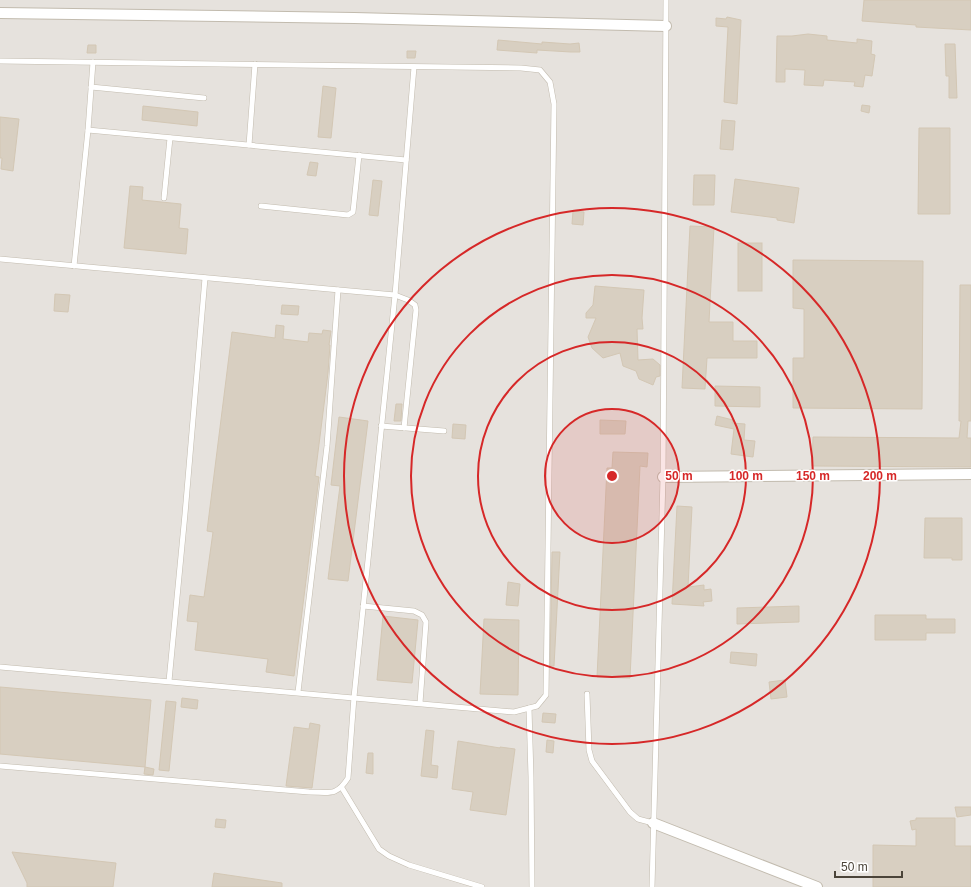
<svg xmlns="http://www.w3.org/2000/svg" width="971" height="887" viewBox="0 0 971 887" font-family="Arial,sans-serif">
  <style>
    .industrial { fill: #e6e2dd }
    .building { fill: #d8cfc1; stroke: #d3c7b4 }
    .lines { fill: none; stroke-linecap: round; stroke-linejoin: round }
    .service-casing { stroke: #c2bbae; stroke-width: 6 }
    .minor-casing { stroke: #c2bbae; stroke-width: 12 }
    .service { stroke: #fff; stroke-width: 5 }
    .minor { stroke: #fff; stroke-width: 10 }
    .ring { fill: none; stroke: #d62828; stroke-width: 2 }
    .centre { fill: #d62828; stroke: #fff; stroke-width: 2 }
    .ring-label { font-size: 12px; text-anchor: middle; font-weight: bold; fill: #d62828; stroke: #fff; stroke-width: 3; stroke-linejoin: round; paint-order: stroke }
  </style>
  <rect width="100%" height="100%" fill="#f6f3ec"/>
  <rect class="industrial" x="0" y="0" width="971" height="887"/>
  <g class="building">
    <polygon points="864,0 971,0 971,30 916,27 916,25 862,21"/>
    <polygon points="727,17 741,20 737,104 724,102 728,27 716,26 716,18 726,19"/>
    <polygon points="808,34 827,36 827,40 857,43 857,39 872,41 871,54 875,55 872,76 865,75 863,87 854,86 855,82 824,80 823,86 804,85 805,70 785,69 785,82 776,82 777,36 792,36"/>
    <polygon points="498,40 542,44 542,42 570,44 579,43 580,52 571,52 537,50 537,53 497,50"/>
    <polygon points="945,44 955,44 957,98 949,98 949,76 946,76"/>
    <polygon points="88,45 96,45 96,53 87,53"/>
    <polygon points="407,51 416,51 415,58 407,58"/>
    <polygon points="323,86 336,88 331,138 318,137"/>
    <polygon points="862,105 870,106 869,113 861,111"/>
    <polygon points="143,106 198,112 197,126 142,120"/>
    <polygon points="0,117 19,119 13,171 1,169 2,158 0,158"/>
    <polygon points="722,120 735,121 733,150 720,149"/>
    <polygon points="919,128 950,128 950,214 918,214"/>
    <polygon points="310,162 318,163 316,176 307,175"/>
    <polygon points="694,175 715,175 714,205 693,205"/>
    <polygon points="735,179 799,188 794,223 777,220 777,218 731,212"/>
    <polygon points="373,180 382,181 378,216 369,215"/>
    <polygon points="130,186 143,187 142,200 181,204 179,228 188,229 186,254 124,248"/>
    <polygon points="573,211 584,212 583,225 572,224"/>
    <polygon points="690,226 714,227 709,322 733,322 733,341 757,341 757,358 707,358 705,389 682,388"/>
    <rect x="738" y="243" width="24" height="48"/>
    <polygon points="793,260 923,261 922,409 793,408 793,358 804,358 804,309 793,308"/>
    <polygon points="960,285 971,285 971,421 968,421 967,438 971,438 971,467 812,466 813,437 959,438 961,421 959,421"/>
    <polygon points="595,286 644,290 642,318 643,329 637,329 638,360 653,359 660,365 660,376 656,377 653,385 639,379 636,371 623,366 620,353 603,358 592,348 588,337 596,318 586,318 586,313 593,305"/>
    <polygon points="55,294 70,295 68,312 54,311"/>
    <polygon points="282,305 299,306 298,315 281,314"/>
    <polygon points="276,325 284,326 283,339 308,342 309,333 322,334 323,330 331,331 329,345 330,345 328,373 315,476 319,477 294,676 266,672 268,659 195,650 198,622 187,621 190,595 204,597 213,532 207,531 232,332 275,338"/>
    <polygon points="715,386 760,387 760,407 715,406"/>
    <polygon points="396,404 402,404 401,421 394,421"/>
    <polygon points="717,416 733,420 732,423 745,424 744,440 755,441 753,457 731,454 734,429 715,425"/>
    <polygon points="339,417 368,421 348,581 328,579 340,486 331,485"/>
    <polygon points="600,420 626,421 625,434 600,434"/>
    <polygon points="453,424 466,425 465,439 452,438"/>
    <polygon points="613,452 648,453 647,467 640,466 630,678 597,677 607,468 612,468"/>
    <polygon points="677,506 692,507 688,587 704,585 704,590 711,589 712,601 703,602 704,606 672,604"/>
    <polygon points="925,518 962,518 962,560 952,560 952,558 924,558"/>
    <polygon points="552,552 560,552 554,666 550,666"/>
    <polygon points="508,582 520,584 518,606 506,605"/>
    <polygon points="799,606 799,622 737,624 737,608"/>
    <polygon points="875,615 926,615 926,619 955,619 955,633 926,633 926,640 875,640"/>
    <polygon points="383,616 418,620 412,683 377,680"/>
    <polygon points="484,619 519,620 518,695 480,694"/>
    <polygon points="731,652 757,654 756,666 730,663"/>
    <polygon points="785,680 787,697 771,699 769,682"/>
    <polygon points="0,687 151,700 145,767 0,754"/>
    <polygon points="182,698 198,700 197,709 181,707"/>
    <polygon points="166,701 176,702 169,771 159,770"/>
    <polygon points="543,713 556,714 555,723 542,722"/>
    <polygon points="310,723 320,725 312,788 286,786 294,727 309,729"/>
    <polygon points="426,730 434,731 431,765 438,766 437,778 421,776"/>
    <polygon points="547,740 554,741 553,753 546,752"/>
    <polygon points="458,741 500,748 500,747 515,749 506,815 470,810 473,792 452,789"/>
    <polygon points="368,753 373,753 373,774 366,773"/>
    <polygon points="145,767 154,769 153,775 144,774"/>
    <polygon points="955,807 971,807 971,815 957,817"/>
    <polygon points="916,818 955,818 955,846 971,846 971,887 873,887 873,845 916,846 916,829 912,830 910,821 916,820"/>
    <polygon points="216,819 226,820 225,828 215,827"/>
    <polygon points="12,852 116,863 113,887 27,887 27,883"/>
    <polygon points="214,873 282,883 282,887 212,887"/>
  </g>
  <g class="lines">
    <defs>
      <g id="service">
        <polyline points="0,61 521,68 540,70 550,82 554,104 546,695 537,706 514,712 0,667"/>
        <polyline points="91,87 204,98"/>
        <polyline points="88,130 406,160"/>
        <polyline points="249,145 255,64"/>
        <polyline points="164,198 170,138"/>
        <polyline points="261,206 348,215 353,212 359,155"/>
        <polyline points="0,259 395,295 408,300 415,305 416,310 404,428"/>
        <polyline points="74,266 88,130 93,62"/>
        <polyline points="381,426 444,431"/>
        <polyline points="363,606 414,611 422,615 426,622 420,703"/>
        <polyline points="169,681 185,514 205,278"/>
        <polyline points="298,692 327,446 338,290"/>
        <polyline points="587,694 589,750 592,761 630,812 638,819 653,823"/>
        <polyline points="529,708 531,777 532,887"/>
        <path d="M0,766L309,792C329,792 336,797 348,778L354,697L395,295L414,67"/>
        <polyline points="342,788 379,849 389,856 409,865 482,887"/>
        <polyline points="652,887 663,477 666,0"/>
      </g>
      <g id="minor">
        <polyline points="0,13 354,18 666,26"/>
        <polyline points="663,477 971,474"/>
        <polyline points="653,823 817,887"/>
      </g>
    </defs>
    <use href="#service" class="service-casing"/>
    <use href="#minor" class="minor-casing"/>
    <use href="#service" class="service"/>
    <use href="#minor" class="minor"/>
  </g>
  <circle cx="612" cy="476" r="67" fill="#d62828" fill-opacity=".12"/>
  <g class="ring">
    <circle cx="612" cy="476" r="67"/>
    <circle cx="612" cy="476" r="134"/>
    <circle cx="612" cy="476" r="201"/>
    <circle cx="612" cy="476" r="268"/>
  </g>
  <circle cx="612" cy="476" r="6" class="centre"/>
  <g class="ring-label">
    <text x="679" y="480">50 m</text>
    <text x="746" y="480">100 m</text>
    <text x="813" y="480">150 m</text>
    <text x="880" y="480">200 m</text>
  </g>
  <path d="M835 871v6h67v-6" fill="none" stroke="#4b4439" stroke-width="2"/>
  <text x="841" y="871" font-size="12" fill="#4b4439" stroke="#ffffff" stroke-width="3" paint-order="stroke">50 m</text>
</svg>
